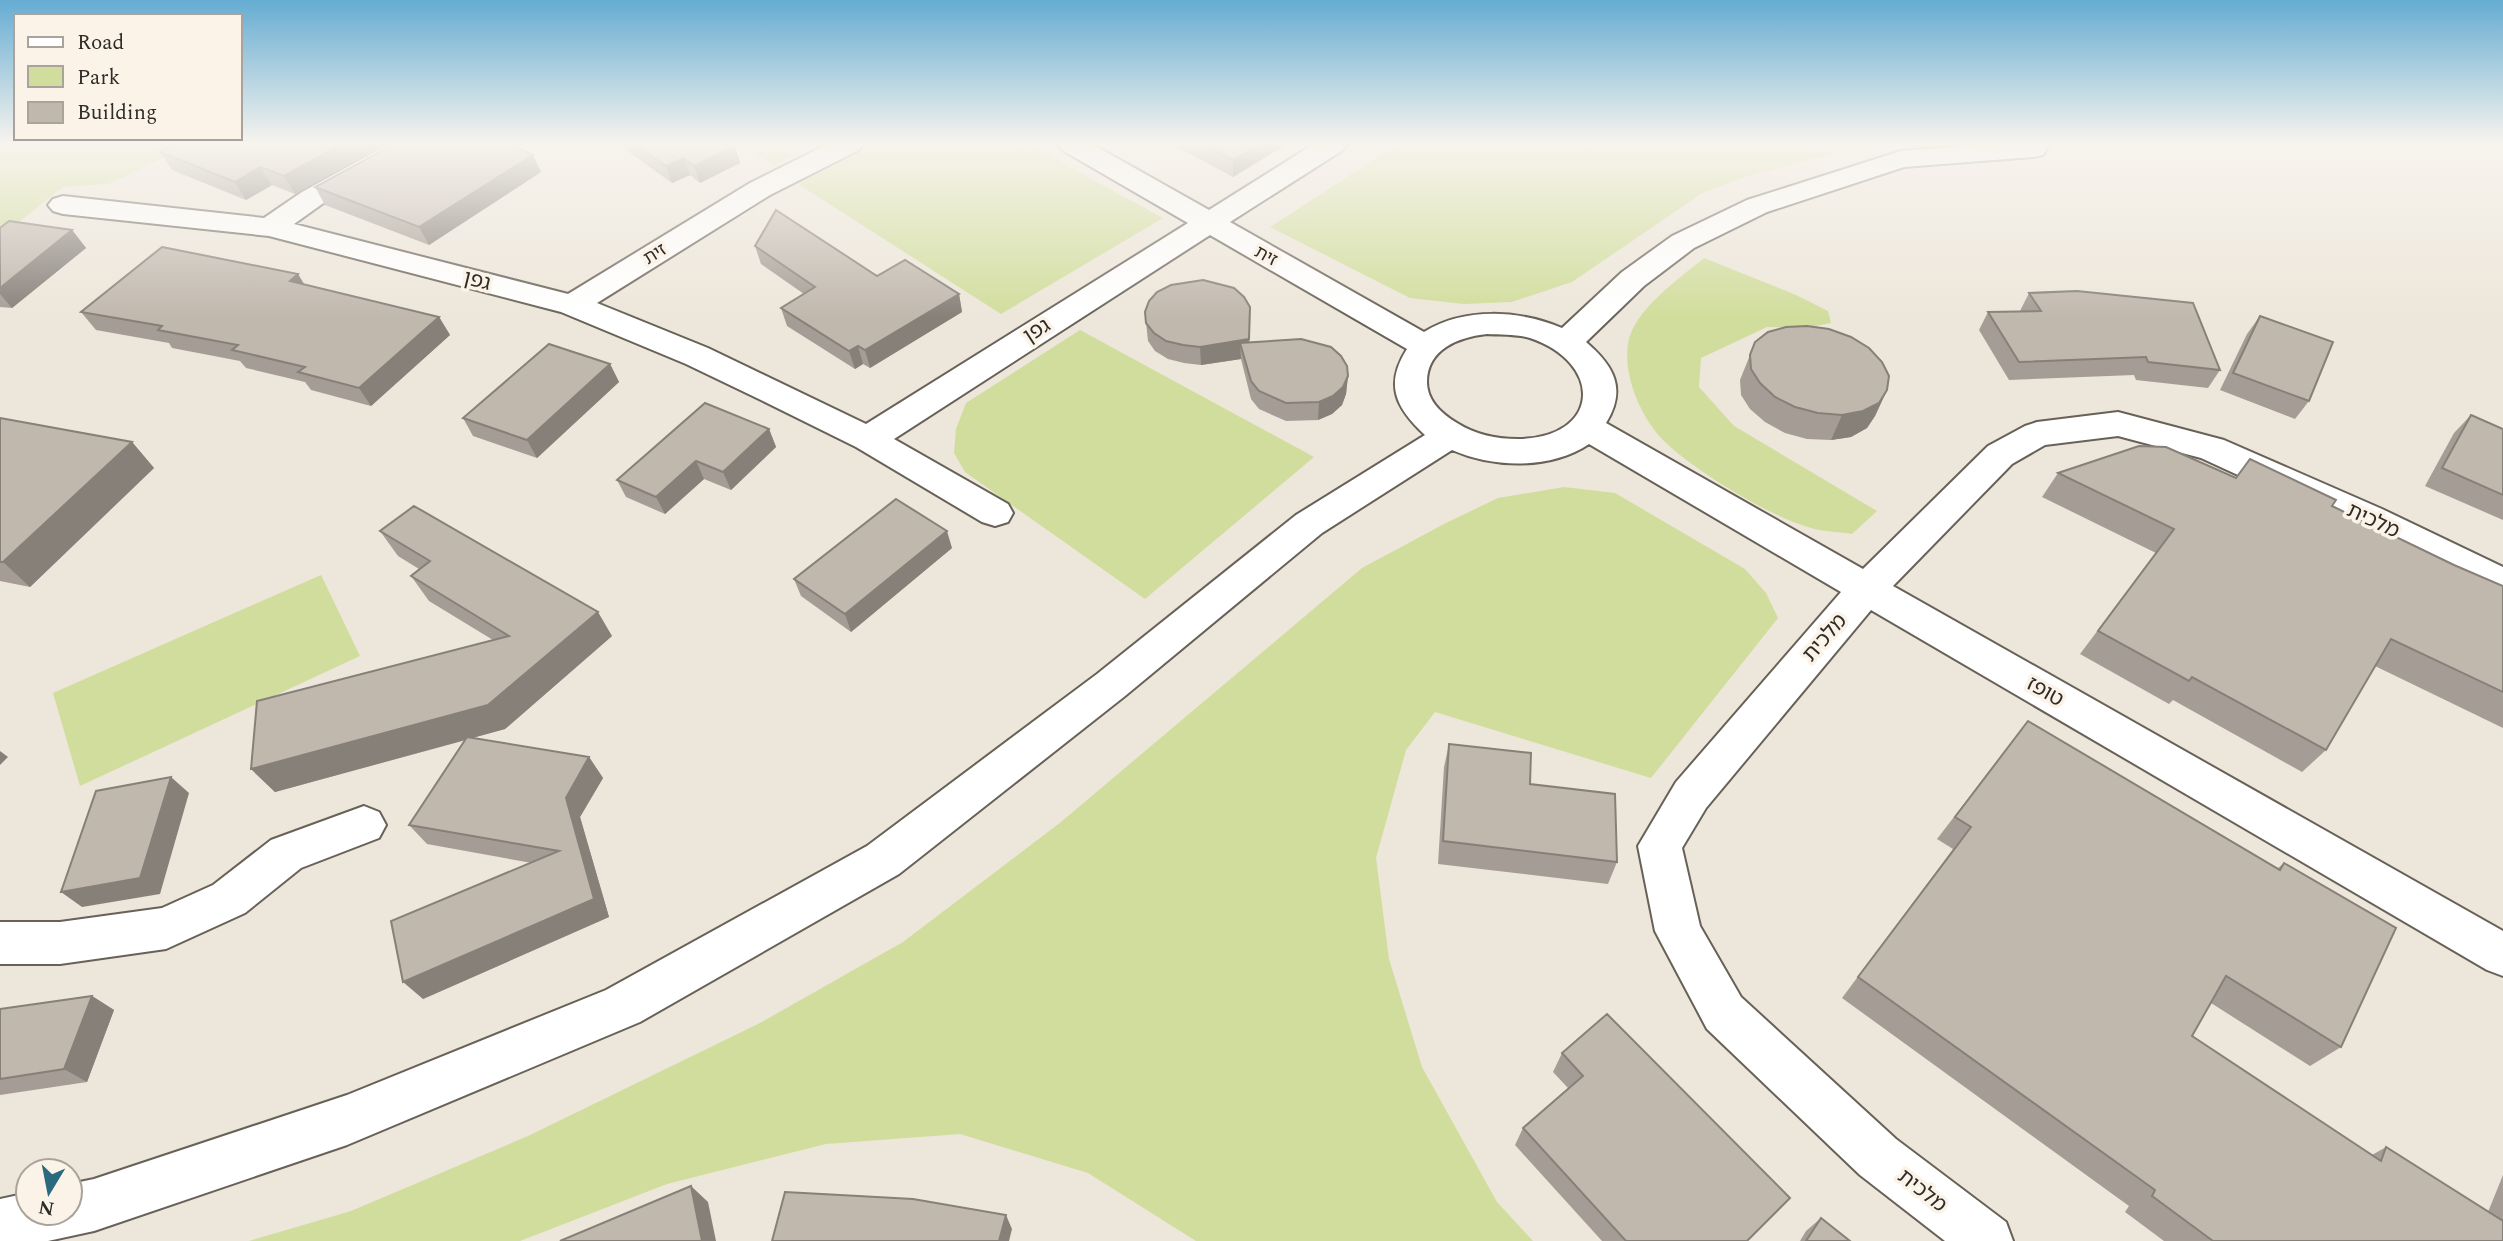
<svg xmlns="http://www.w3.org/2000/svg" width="2503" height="1241" viewBox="0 0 2503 1241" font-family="Spectral,'Noto Sans Hebrew',serif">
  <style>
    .green { fill: #d1dd9c }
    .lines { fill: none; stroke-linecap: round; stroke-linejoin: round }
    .minor-casing { stroke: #686157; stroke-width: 4 }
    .minor { fill: #fff; fill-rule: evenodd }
    .wall { fill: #a59d95 }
    .shaded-wall { fill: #868079 }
    .building { fill: #c0b7ad; stroke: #868079; stroke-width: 2 }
    .labels { text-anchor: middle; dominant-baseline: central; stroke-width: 7; stroke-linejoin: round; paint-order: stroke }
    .far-street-label { font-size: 18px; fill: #2f2c28; stroke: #fbf3e8 }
    .street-label { font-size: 21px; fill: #2f2c28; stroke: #fbf3e8 }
  </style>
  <rect width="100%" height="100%" fill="#ede6da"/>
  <g class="green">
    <polygon points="0,144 193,144 109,184 63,187 0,237"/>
    <polygon points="740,144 801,144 808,148 774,166"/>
    <polygon points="877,144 1028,144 1163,218 1001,314 798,184"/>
    <polygon points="1398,144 1579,144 1600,154 1614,144 1857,144 1828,155 1757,173 1704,192 1572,282 1512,302 1464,304 1410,298 1270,227"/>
    <path d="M1704,258L1796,295L1828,311L1831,323L1805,328L1767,327L1701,358L1699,387L1734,426L1877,511L1852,534C1840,532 1827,532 1815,529C1775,520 1693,470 1664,441C1641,418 1623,376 1628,344C1633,310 1679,279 1704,258Z"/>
    <polygon points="1080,330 1314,457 1145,599 965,472 954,453 956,429 966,403"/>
    <polygon points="1564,487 1615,493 1745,569 1766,593 1778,618 1651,778 1435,712 1406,750 1376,858 1389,959 1422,1067 1497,1202 1533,1241 1196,1241 1088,1173 960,1134 826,1144 667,1184 520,1241 249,1241 351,1211 528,1136 760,1023 903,942 1061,822 1362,568 1444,524 1498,498"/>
    <polygon points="321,575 360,656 80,786 53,693"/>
  </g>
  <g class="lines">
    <defs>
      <g id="minor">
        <path d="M389,144H423L419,150L322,204L294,224L568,294L750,183L828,144H863L859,150L770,195L597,303L708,348L866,424L1188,223L1062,150L1058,144H1092L1209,210L1314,144H1347L1343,150L1230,222L1424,332C1464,307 1520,310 1562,328L1622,272L1672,236L1747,200L1901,151L1989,144H2043L2047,149L2043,155L2033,157L1904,167L1767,212L1694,248L1644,286L1586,342C1614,366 1627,389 1606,423L1863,569L1988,446L2025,426L2037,422L2118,412L2224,440L2382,509L2503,567V597L2201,458L2118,436L2045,445L2012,464L1893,586L2503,931V976L2487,970L1871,610L1706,808L1682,848L1700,926L1741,997L1896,1139L2006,1222L2013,1241H1945L1860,1175L1707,1029L1655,931L1638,846L1676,782L1841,592L1589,444C1550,470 1493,468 1452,450L1322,533L1125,696L899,874L640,1022L347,1145L94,1231L48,1241H0V1199L28,1193V1213H70V1184L94,1179L347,1095L606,990L867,846L1097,674L1296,515L1425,435C1396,408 1384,385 1407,349L1210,235L894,439L1008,504L1013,513L1008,522L995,526L982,522L856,447L761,400L686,364L561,312L269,236L63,214L53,211L48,205L53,199L63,196L264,218L302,192ZM1487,334C1501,335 1516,334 1530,338C1604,363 1601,438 1518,439C1496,439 1476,435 1457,423C1442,414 1427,401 1427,382C1427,349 1459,337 1487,334Z"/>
        <polygon points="364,806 379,812 386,825 379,838 301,868 245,913 166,949 60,964 0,964 0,922 60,922 162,908 213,885 271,840"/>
      </g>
    </defs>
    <use href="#minor" class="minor-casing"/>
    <use href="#minor" class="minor"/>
  </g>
  <g class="wall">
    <polygon points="384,144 295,194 272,185 246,200 172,170 160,152"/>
    <polygon points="621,144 732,144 740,163 700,183 690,175 672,183 622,147"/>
    <polygon points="1171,144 1287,144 1233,177"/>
    <polygon points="541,172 429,245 325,205 315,187"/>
    <polygon points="0,228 72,230 86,248 12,308 0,307"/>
    <polygon points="755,246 959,294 962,312 870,368 863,364 855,369 787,326 781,308 804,294 761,264"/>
    <polygon points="304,285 439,317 450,335 371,406 311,390 305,382 246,368 240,361 172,348 169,343 96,330 81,312"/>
    <polygon points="2029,293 2220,370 2208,388 2136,380 2134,375 2009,380 1979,330 1988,312 2020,311"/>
    <polygon points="1145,312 1250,342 1348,376 1346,394 1342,405 1332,414 1318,420 1286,421 1259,409 1251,399 1241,359 1201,365 1184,363 1168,359 1155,351 1148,341"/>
    <polygon points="2260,316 2309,401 2295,419 2220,390 2247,334"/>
    <polygon points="1750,355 1887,390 1875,416 1867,428 1851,437 1831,440 1807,439 1785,433 1765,422 1750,409 1741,395 1740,380"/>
    <polygon points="610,364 619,382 537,458 473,436 463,418"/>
    <polygon points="2471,415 2503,429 2503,520 2425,486 2454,433"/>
    <polygon points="0,418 132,442 154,468 30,587 0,581"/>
    <polygon points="769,429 776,447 731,490 704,479 665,514 626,497 617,480"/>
    <polygon points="2250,459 2332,506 2454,565 2503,586 2503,728 2375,666 2326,750 2302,772 2173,700 2169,704 2080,654 2156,553 2042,497 2058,473 2235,478"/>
    <polygon points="380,531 612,636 505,729 472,738 589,757 603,778 580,817 609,917 423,999 532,863 427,844 409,825 466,740 275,792 251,769 493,640 429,601 411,576 419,569 398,556"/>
    <polygon points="952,548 851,632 801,596 794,579"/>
    <polygon points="2028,721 2278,868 2284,863 2341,1047 2310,1066 2211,1003 2192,1036 2372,1155 2386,1147 2488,1212 2503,1175 2503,1241 2164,1241 2125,1212 2129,1206 1842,998 1953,849 1937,839"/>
    <polygon points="1449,744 1530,784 1617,862 1608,884 1438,864 1444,767"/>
    <polygon points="92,996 114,1010 87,1082 0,1095 0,1009"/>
    <polygon points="1562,1053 1747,1241 1602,1241 1515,1145 1523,1128 1568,1088 1553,1072"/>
    <polygon points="1821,1218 1850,1241 1800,1241 1806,1231"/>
  </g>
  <g class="shaded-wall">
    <polygon points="342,144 384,144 295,194 284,176"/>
    <polygon points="1259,144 1287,144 1233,177 1233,160"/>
    <polygon points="735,146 740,163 700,183 694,166"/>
    <polygon points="533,155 541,172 429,245 419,227"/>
    <polygon points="684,158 690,175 672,183 666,166"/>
    <polygon points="260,167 272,185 246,200 235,182"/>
    <polygon points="72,230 86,248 12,308 0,294 0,288"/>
    <polygon points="298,274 309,292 290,281"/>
    <polygon points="959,294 962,312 870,368 865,350"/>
    <polygon points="1250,307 1249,357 1240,343 1241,359 1201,365 1200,347"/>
    <polygon points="439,317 450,335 371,406 359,388"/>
    <polygon points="858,346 863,364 855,369 849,351"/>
    <polygon points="610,364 619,382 537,458 527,440"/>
    <polygon points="1348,376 1346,394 1342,405 1332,414 1318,420 1319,402"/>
    <polygon points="1887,390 1875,416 1867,428 1851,437 1831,440 1842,415"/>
    <polygon points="769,429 776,447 731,490 723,472"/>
    <polygon points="132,442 154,468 30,587 3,562"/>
    <polygon points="696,461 704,479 665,514 656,497"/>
    <polygon points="947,531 952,548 851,632 845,614"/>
    <polygon points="598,612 612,636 505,729 275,792 251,769"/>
    <polygon points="0,751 8,757 0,765"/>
    <polygon points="589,757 603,778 580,817 609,917 423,999 403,982 594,899 566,798"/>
    <polygon points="171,777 189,793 160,894 82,907 61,892"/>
    <polygon points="92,996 114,1010 87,1082 64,1069"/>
    <polygon points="691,1186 708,1202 716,1241 702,1241"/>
    <polygon points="1006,1215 1012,1229 1009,1241 999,1241"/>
  </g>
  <g class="building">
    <polygon points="177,144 342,144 284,176 260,167 235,182 160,152"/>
    <polygon points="394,144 509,144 533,155 419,227 315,187"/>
    <polygon points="634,144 732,144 735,146 694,166 684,158 666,166"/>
    <polygon points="1203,144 1259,144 1233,160"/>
    <polygon points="776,210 877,276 905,260 959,294 865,350 858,346 849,351 781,308 815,287 755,246"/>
    <polygon points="9,221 72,230 0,288 0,228"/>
    <polygon points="162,247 298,274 290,281 439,317 359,388 298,372 305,367 232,350 238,345 158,330 162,326 81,312"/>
    <polygon points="1203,280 1234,288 1244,297 1250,307 1249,339 1200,347 1183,345 1166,341 1154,333 1146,323 1145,312 1149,301 1157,292 1171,285"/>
    <polygon points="2077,291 2193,303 2220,370 2148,362 2146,357 2019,362 1988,312 2041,311 2029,293"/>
    <polygon points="2260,316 2333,342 2309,401 2233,373"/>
    <polygon points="1807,326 1829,329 1851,337 1869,348 1882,362 1889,376 1887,390 1879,403 1863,411 1842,415 1818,413 1795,407 1775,397 1760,383 1751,369 1750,355 1755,342 1768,332 1786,327"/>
    <polygon points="1301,339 1331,347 1341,356 1347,366 1348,376 1343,387 1333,396 1319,402 1286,403 1259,391 1251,381 1240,343"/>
    <polygon points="549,344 610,364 527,440 463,418"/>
    <polygon points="705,403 769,429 723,472 696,461 656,497 617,480"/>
    <polygon points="2471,415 2503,429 2503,495 2442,468"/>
    <polygon points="0,418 132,442 3,562 0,562"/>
    <polygon points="2139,446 2166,447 2236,478 2250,459 2336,500 2332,506 2454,565 2503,586 2503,692 2391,639 2326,750 2192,677 2189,681 2098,631 2174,529 2058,473"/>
    <polygon points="896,499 947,531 845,614 794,579"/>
    <polygon points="414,506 598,612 488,705 251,769 257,701 509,636 411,576 430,561 380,531"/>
    <polygon points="2028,721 2280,870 2284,863 2396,928 2341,1047 2226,976 2192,1036 2381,1161 2386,1147 2503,1221 2503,1241 2213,1241 2152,1196 2155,1190 1858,977 1971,827 1955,817"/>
    <polygon points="467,737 589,757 566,798 594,899 403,982 391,921 559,851 409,825"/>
    <polygon points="1449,744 1531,753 1530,784 1615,794 1617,862 1443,841"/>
    <polygon points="171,777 140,878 61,892 96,791"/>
    <polygon points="92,996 64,1069 0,1079 0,1009"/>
    <polygon points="1607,1014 1790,1198 1747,1241 1626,1241 1523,1128 1583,1076 1562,1053"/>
    <polygon points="691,1186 702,1241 560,1241"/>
    <polygon points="785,1192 913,1199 1006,1215 999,1241 772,1241"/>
    <polygon points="1821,1218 1850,1241 1806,1241"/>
  </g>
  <linearGradient id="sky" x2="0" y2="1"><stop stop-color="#65acd2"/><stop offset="0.45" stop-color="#f7f4ee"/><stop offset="1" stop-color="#f7f4ee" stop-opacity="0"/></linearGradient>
  <rect width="2503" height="318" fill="url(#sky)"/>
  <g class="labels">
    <g class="far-street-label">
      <text transform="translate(655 254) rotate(-32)">זית</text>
      <text transform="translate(1266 256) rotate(29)">זית</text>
    </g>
    <g class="street-label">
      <text transform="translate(477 281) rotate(14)">גפן</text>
      <text transform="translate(1037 331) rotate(-33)">גפן</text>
      <text transform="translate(2373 521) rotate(25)">מלכית</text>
      <text transform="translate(1825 638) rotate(-49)">מלכית</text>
      <text transform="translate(2045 692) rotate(30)">טופז</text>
      <text transform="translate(1922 1191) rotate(38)">מלכית</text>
    </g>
  </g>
  <rect x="14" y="14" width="228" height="126" fill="#fbf3e8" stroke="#a9a39b" stroke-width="2"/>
  <rect x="28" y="37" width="35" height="10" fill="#ffffff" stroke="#a9a39b" stroke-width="2"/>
  <text x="77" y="49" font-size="21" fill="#2f2c28">Road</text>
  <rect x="28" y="66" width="35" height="21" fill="#d1dd9c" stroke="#a9a39b" stroke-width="2"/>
  <text x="77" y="84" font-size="21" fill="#2f2c28">Park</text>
  <rect x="28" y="102" width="35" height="21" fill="#c0b7ad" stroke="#a9a39b" stroke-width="2"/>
  <text x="77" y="119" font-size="21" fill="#2f2c28">Building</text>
  <g transform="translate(49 1192) rotate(190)"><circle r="33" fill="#fbf3e8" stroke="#a9a39b" stroke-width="2"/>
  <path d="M0-5L12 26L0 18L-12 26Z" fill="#2a697e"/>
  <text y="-10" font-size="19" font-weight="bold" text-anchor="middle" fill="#2f2c28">N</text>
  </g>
</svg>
